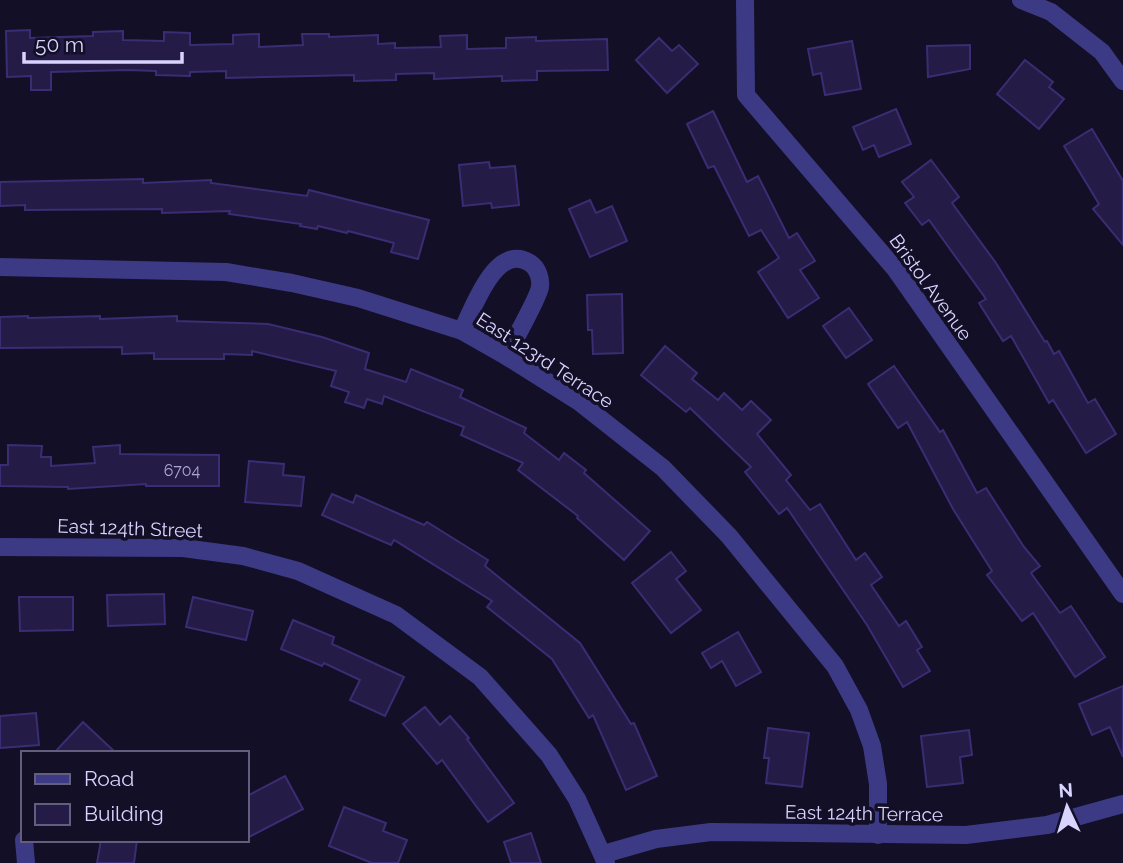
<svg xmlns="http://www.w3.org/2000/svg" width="1123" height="863" viewBox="0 0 1123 863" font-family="Raleway,sans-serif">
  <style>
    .building { fill: #241b47; stroke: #3b2d73; stroke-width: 2 }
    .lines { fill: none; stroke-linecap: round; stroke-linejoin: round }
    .street { stroke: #3d3a85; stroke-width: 18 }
    .labels { text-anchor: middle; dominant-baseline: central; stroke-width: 7; stroke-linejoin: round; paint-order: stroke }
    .number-label { font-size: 16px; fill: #aca6d1 }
    .street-label { font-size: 19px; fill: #d9d4ff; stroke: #130f26 }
  </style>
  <rect width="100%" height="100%" fill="#130f26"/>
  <g class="building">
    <polygon points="30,30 30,38 93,36 93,32 123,31 123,40 164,41 164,32 190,33 190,45 233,44 233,35 259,34 259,47 303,45 302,34 329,34 329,37 378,35 378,44 395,43 395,48 441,47 440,36 467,35 467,49 506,48 506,38 536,37 536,41 607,39 608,70 537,71 537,80 502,81 502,76 434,79 434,73 396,74 396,80 354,81 354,75 226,78 226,71 190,72 190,76 156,75 156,71 128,70 51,72 51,90 31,90 31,76 7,77 6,31"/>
    <polygon points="659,38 672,51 679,45 698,64 667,93 636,60"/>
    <polygon points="852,41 861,89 825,95 821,73 813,75 808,49"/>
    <polygon points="970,45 970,69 928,77 927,46"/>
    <polygon points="1025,60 1053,82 1049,87 1064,99 1039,129 997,94"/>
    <polygon points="896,109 911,144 879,157 874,145 863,150 853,127"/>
    <polygon points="713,111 747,182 758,176 789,238 797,233 815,261 800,270 819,298 788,318 758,272 779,258 761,230 749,236 714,166 708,168 687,124"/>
    <polygon points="1092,129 1123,181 1123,245 1093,209 1099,204 1064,146"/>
    <polygon points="931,160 959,197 952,203 996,263 1045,342 1047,341 1054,354 1059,351 1088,403 1095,399 1116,434 1086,453 1053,400 1049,403 1011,336 1003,341 979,303 986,299 929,220 922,225 905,203 914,197 902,182"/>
    <polygon points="489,162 490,168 515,166 519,205 492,208 491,203 463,206 459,165"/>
    <polygon points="143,179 143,183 211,180 211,183 307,196 309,190 429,220 418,259 391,252 394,243 348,231 347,233 318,226 317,229 300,226 301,224 229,214 230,211 162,213 162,209 25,210 25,205 0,206 0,182"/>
    <polygon points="590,200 596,213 612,206 627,241 590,257 569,209"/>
    <polygon points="622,294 623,353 593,354 592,330 588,330 587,295"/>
    <polygon points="849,308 872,340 846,358 823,326"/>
    <polygon points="28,316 28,318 100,316 100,319 177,316 177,321 268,324 322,337 369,353 365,369 406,382 411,369 463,390 460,397 526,428 524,433 559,460 564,453 586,470 584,473 650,531 624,560 577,518 578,516 518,470 523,463 461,435 464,427 384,396 382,404 367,399 364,408 345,402 349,392 331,386 336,371 252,351 252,355 224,354 224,359 154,359 154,353 122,354 122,347 0,348 0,317"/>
    <polygon points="665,346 697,373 692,379 718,400 724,393 742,410 751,401 771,420 757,434 791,475 786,480 810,510 820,504 856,560 865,553 882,577 871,585 899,626 906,621 922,647 917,650 930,671 903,687 867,625 787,508 779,514 745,472 751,467 690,408 686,412 641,375"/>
    <polygon points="894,366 940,432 943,430 977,493 986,488 1024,547 1040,566 1031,573 1060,613 1071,606 1105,657 1075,677 1033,613 1022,621 987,575 992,571 953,509 907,422 898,428 868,384"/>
    <polygon points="8,445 42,446 41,457 51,457 51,466 95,463 93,447 120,445 120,454 219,455 219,486 146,486 146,484 68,489 68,487 0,486 0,465 8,465"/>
    <polygon points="249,461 284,464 283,475 304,477 301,506 245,502"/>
    <polygon points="332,494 353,503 356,495 424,525 427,522 488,560 485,566 580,643 631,724 634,723 657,776 626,790 593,715 589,718 552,659 487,607 492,601 394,540 391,545 322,515"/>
    <polygon points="671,552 686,571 676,579 701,610 671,633 632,583"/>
    <polygon points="164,594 165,624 108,626 107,595"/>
    <polygon points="19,597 73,597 73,630 20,631"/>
    <polygon points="193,597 253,611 246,640 186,627"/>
    <polygon points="293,620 334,637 332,644 404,677 385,716 350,700 360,680 324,663 322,666 281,649"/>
    <polygon points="738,632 761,672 736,686 722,661 711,668 702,653"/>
    <polygon points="1123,686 1123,757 1110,727 1092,735 1079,704"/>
    <polygon points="425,707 440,725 450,716 469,738 467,739 514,803 488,822 442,760 437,764 403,724"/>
    <polygon points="36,713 39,745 0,748 0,716"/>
    <polygon points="83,722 116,753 54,753"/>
    <polygon points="768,728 809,733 802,787 766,783 769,758 764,758"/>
    <polygon points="969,730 972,755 960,757 963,783 927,787 921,736"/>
    <polygon points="285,776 303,809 247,838 247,796"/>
    <polygon points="344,807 386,823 383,831 407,840 398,863 372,863 329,846"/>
    <polygon points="531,833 541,863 511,863 504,842"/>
    <polygon points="101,840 137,840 134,863 97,863"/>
  </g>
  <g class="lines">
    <g class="street">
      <polyline points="745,0 746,95 896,270 1123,594"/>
      <polyline points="1021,0 1051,12 1102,52 1123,81"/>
      <polyline points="0,267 226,272 292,283 358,298 462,331 506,356 578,401 663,468 729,536 835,666 859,710 872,746 878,784 878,835"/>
      <path d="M462,331C473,309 496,241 530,263C538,268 541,279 540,287C538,299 513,342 506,356"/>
      <polyline points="0,547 183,548 243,556 298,571 396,615 480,677 549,755 577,799 606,863"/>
      <polyline points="24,840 26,863"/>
      <polyline points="604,854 656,839 711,832 966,835 1047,825 1123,804"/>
    </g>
  </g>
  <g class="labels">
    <g class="number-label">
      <text x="182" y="470">6704</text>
    </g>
    <g class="street-label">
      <text transform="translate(931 287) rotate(54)">Bristol Avenue</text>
      <text transform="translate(545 360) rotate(33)">East 123rd Terrace</text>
      <text transform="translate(130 528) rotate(2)">East 124th Street</text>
      <text transform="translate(864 813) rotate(1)">East 124th Terrace</text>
    </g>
  </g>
  <rect x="21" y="751" width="228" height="91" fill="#130f26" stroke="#625e7d" stroke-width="2"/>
  <rect x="35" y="774" width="35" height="10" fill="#3d3a85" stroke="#625e7d" stroke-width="2"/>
  <text x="84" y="786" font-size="21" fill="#d9d4ff">Road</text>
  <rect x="35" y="804" width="35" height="21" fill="#241b47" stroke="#625e7d" stroke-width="2"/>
  <text x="84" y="821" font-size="21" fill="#d9d4ff">Building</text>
  <g transform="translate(1067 807) rotate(356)" stroke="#130f26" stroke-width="5" paint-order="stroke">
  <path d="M0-5L12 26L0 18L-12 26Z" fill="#d9d4ff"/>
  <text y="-10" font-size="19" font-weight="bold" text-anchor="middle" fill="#d9d4ff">N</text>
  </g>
  <path d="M24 52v10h158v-10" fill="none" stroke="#d9d4ff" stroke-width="3.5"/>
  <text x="35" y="52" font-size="21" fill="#d9d4ff" stroke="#130f26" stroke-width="5" paint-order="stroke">50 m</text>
</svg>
